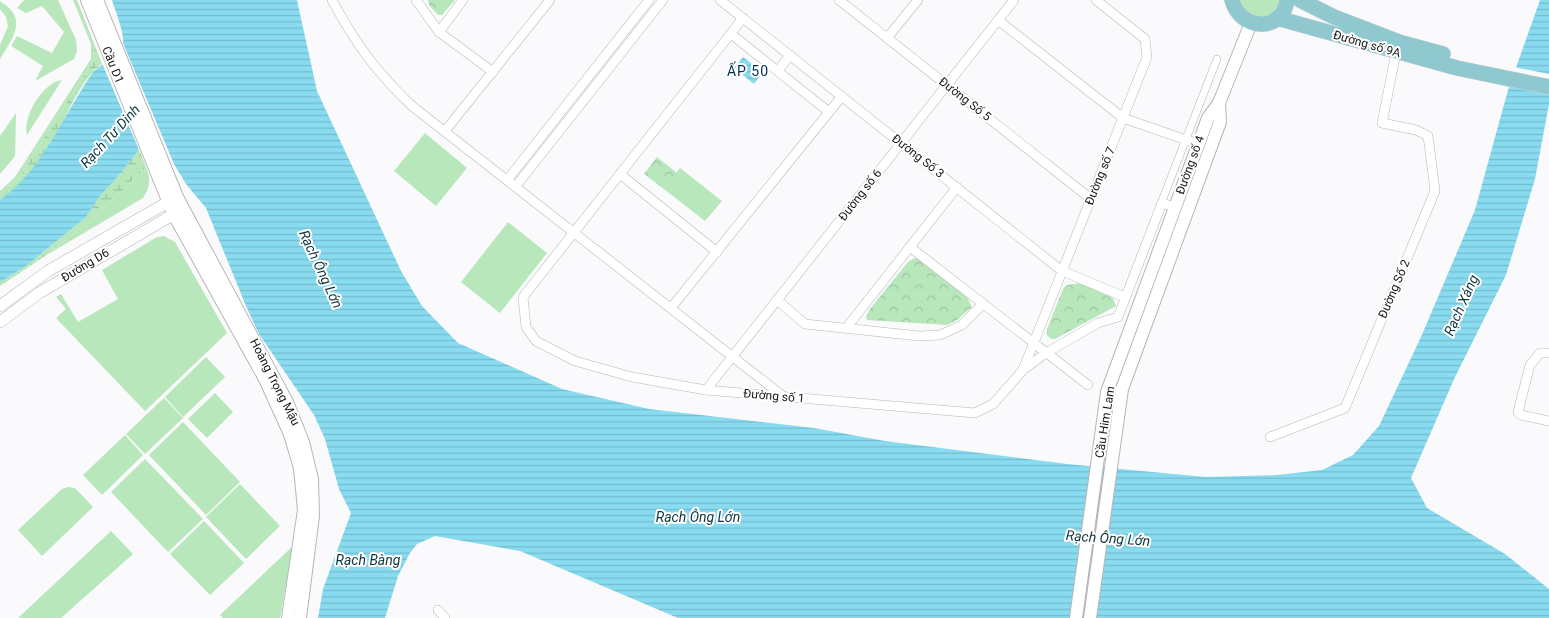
<svg xmlns="http://www.w3.org/2000/svg" width="1549" height="618" viewBox="0 0 1549 618" font-family="Roboto,sans-serif">
  <style>
    .grass { fill: #b7e7bb }
    .forest { fill: url(#forest-crowns) }
    .wetland { fill: url(#wetland-marsh) }
    .water { fill: url(#water-rules) }
    .pier { fill: #fafafc }
    .lines { fill: none; stroke-linecap: round; stroke-linejoin: round }
    .pedestrian-casing { stroke: #b6b6b7; stroke-width: 8 }
    .minor-casing { stroke: #b6b6b7; stroke-width: 10 }
    .tertiary-casing { stroke: #b6b6b7; stroke-width: 12 }
    .secondary-casing { stroke: #b6b6b7; stroke-width: 14 }
    .primary-casing { stroke: #d5d5d5; stroke-width: 16 }
    .pedestrian { stroke: #fff; stroke-width: 7 }
    .minor { stroke: #fff; stroke-width: 9 }
    .tertiary { stroke: #fff; stroke-width: 11 }
    .secondary { stroke: #fff; stroke-width: 12 }
    .primary { stroke: #8fc9cf; stroke-width: 15 }
    .labels { text-anchor: middle; dominant-baseline: central; stroke-width: 4; stroke-linejoin: round; paint-order: stroke }
    .street-label { font-size: 12px; fill: #161617; stroke: #fff }
    .neighbourhood-label { font-size: 14px; letter-spacing: 1px; fill: #002f53; stroke: #fff }
    .water-label { font-size: 14px; font-style: italic; fill: #0d353e; stroke: #fff }
  </style>
  <defs>
    <pattern id="forest-crowns" width="20" height="18" patternUnits="userSpaceOnUse" patternTransform="scale(1.25)"><rect width="20" height="18" fill="#b7e7bb"/><path d="M2 6a3 3 0 1 1 6 0M12 15a3 3 0 1 1 6 0" fill="none" stroke="#9dc5a0"/></pattern>
    <pattern id="wetland-marsh" width="20" height="14" patternUnits="userSpaceOnUse" patternTransform="scale(1.25)"><rect width="20" height="14" fill="#b7e7bb"/><path d="M1 5h8M5 5V1M11 12h8M15 12V8" fill="none" stroke="#9dc5a0"/></pattern>
    <pattern id="water-rules" width="6" height="5" patternUnits="userSpaceOnUse" patternTransform="scale(1.25)"><rect width="6" height="5" fill="#89dbf0"/><path d="M0 2.5h6" fill="none" stroke="#76bbcd"/></pattern>
  </defs>
  <rect width="100%" height="100%" fill="#fafafc"/>
  <g class="grass">
    <polygon points="24,0 58,0 76,40 77,51 74,59 35,81 43,66 11,46 17,36 52,53 64,32 42,6 26,13 17,8"/>
    <polygon points="73,0 77,0 95,46 92,63 19,177 0,194 0,191 15,177 91,59 91,44"/>
    <path d="M1240,0H1281C1277,24 1245,22 1240,0Z"/>
    <path d="M0,1C29,19 13,37 0,59V45L8,26L6,17L0,9Z"/>
    <path d="M62,80L27,135C22,117 43,82 62,80Z"/>
    <polygon points="16,113 15,156 0,174 0,136"/>
    <polygon points="425,133 467,168 436,206 394,171"/>
    <path d="M146,167C151,179 150,187 143,198L45,256L100,213Z"/>
    <polygon points="680,168 722,201 705,221 664,189"/>
    <polygon points="508,222 547,253 500,313 461,282"/>
    <polygon points="164,236 175,242 227,333 145,411 56,318 66,309 56,297 61,294 78,322 118,299 102,270 157,237"/>
    <polygon points="206,357 225,377 183,417 165,397"/>
    <polygon points="215,393 233,412 207,438 188,419"/>
    <polygon points="164,398 183,418 145,454 126,434"/>
    <polygon points="183,422 240,482 206,515 149,455"/>
    <polygon points="125,435 143,455 102,495 83,475"/>
    <polygon points="145,459 203,519 168,552 111,492"/>
    <polygon points="240,484 280,526 246,559 206,517"/>
    <polygon points="68,487 75,488 93,507 42,556 18,530 62,489"/>
    <polygon points="204,521 244,563 210,595 170,554"/>
    <polygon points="111,531 133,554 61,618 18,618"/>
    <polygon points="293,546 280,618 223,618 220,615"/>
  </g>
  <g class="forest">
    <polygon points="428,0 455,0 442,15 438,15 429,5"/>
    <polygon points="657,157 677,173 664,189 644,174"/>
    <polygon points="914,258 919,259 967,297 972,307 957,320 947,325 867,320 866,316 870,309 907,263"/>
    <polygon points="1080,283 1113,298 1116,306 1055,339 1051,339 1047,335 1047,329 1063,289 1067,285"/>
  </g>
  <g class="wetland">
    <path d="M95,46L102,64C81,79 69,111 57,134C43,160 24,183 0,200V194L19,177L92,63Z"/>
    <polygon points="139,149 146,167 100,213 45,256 0,286 0,282 26,266 86,217 100,196 120,174"/>
  </g>
  <g class="water">
    <path d="M112,0H297L317,91L401,271L422,306L458,343L562,389L649,409L814,428L885,441L1067,464L1206,477L1277,475L1322,470L1353,455L1379,426L1421,337L1475,210L1508,90L1540,0H1549V104L1535,179L1506,275L1455,377L1411,478L1427,508L1505,554L1549,589V618H678L520,551L435,536L417,544L410,553L398,576L385,618H318L323,589L351,513L339,489L325,439L314,415L259,334L246,306L206,208L186,184L165,149L148,138L120,174L100,196L86,217L26,266L0,282V200C44,168 61,119 91,75C99,63 121,59 123,44C125,35 115,10 112,0Z"/>
    <polygon points="743,57 763,72 754,84 734,68"/>
  </g>
  <g class="pier">
    <polygon points="117,29 174,164 173,165 163,150 149,141 140,152 101,61 117,52 121,43"/>
    <polygon points="1514,67 1549,74 1549,93 1507,84"/>
  </g>
  <g class="lines">
    <defs>
      <polyline id="pedestrian" points="1160,206 1217,59"/>
      <g id="minor">
        <path d="M332,0C355,43 377,73 412,106L784,397"/>
        <polyline points="416,0 439,32 493,72"/>
        <polyline points="720,0 1062,271 1125,297"/>
        <polyline points="839,0 1091,199"/>
        <polyline points="743,18 523,297 526,327 536,341 575,361 632,377 706,390 975,413 993,404 1023,370 1046,353 1098,323 1118,317 1162,203 1175,207"/>
        <polyline points="998,20 1123,118 1198,144"/>
        <polyline points="439,32 463,0"/>
        <polyline points="731,34 829,112"/>
        <polyline points="887,38 918,0"/>
        <polyline points="778,71 790,55"/>
        <polyline points="445,131 550,0"/>
        <polyline points="620,174 717,252"/>
        <polyline points="508,179 649,0"/>
        <polyline points="516,186 663,0"/>
        <polyline points="910,247 1088,385"/>
        <polyline points="777,300 805,324 919,336 940,335 962,325 983,304"/>
        <polyline points="671,308 842,96"/>
        <polyline points="847,327 957,187"/>
        <polyline points="1549,353 1540,353 1530,365 1518,412 1521,415 1549,421"/>
        <polyline points="1023,370 1147,57 1145,39 1096,0"/>
        <polyline points="706,390 1014,0"/>
        <polyline points="1270,437 1345,408 1435,191 1428,136 1416,130 1382,123 1396,53"/>
        <polyline points="438,610 445,618"/>
      </g>
      <g id="tertiary">
        <polyline points="0,306 48,271 175,198"/>
        <polyline points="0,322 39,293 181,210"/>
      </g>
      <g id="secondary">
        <polyline points="87,0 173,213 265,379 290,434 300,468 304,510 288,618"/>
        <polyline points="97,0 177,197 287,402 303,442 312,479 313,516 300,618"/>
        <polyline points="1076,618 1107,392 1208,118 1219,103 1251,23"/>
        <polyline points="1090,618 1122,389 1220,122 1219,103"/>
      </g>
      <g id="primary">
        <path d="M1232,0C1240,31 1283,33 1287,0"/>
        <polyline points="1300,0 1334,17 1399,42 1443,54"/>
        <polyline points="1277,18 1457,68 1549,87"/>
      </g>
    </defs>
    <use href="#pedestrian" class="pedestrian-casing"/>
    <use href="#minor" class="minor-casing"/>
    <use href="#tertiary" class="tertiary-casing"/>
    <use href="#secondary" class="secondary-casing"/>
    <use href="#primary" class="primary-casing"/>
    <use href="#pedestrian" class="pedestrian"/>
    <use href="#minor" class="minor"/>
    <use href="#tertiary" class="tertiary"/>
    <use href="#secondary" class="secondary"/>
    <use href="#primary" class="primary"/>
  </g>
  <g class="labels">
    <g class="street-label">
      <text transform="translate(1367 44) rotate(16)">Đường số 9A</text>
      <text transform="translate(113 65) rotate(68)">Cầu D1</text>
      <text transform="translate(965 99) rotate(38)">Đường Số 5</text>
      <text transform="translate(918 156) rotate(38)">Đường Số 3</text>
      <text transform="translate(1190 165) rotate(-70)">Đường số 4</text>
      <text transform="translate(1100 176) rotate(-68)">Đường số 7</text>
      <text transform="translate(860 195) rotate(-52)">Đường số 6</text>
      <text transform="translate(85 265) rotate(-31)">Đường D6</text>
      <text transform="translate(1394 289) rotate(-67)">Đường Số 2</text>
      <text transform="translate(275 382) rotate(63)">Hoàng Trọng Mậu</text>
      <text transform="translate(774 396) rotate(5)">Đường số 1</text>
      <text transform="translate(1105 422) rotate(-81)">Cầu Him Lam</text>
    </g>
    <g class="neighbourhood-label">
      <text x="748" y="71">ẤP 50</text>
    </g>
    <g class="water-label">
      <text transform="translate(110 136) rotate(-47)">Rạch Tư Dinh</text>
      <text transform="translate(321 269) rotate(65)">Rạch Ông Lớn</text>
      <text transform="translate(1461 305) rotate(-66)">Rạch Xáng</text>
      <text x="698" y="517">Rạch Ông Lớn</text>
      <text transform="translate(1108 538) rotate(4)">Rạch Ông Lớn</text>
      <text x="368" y="560">Rạch Bàng</text>
    </g>
  </g>
</svg>
